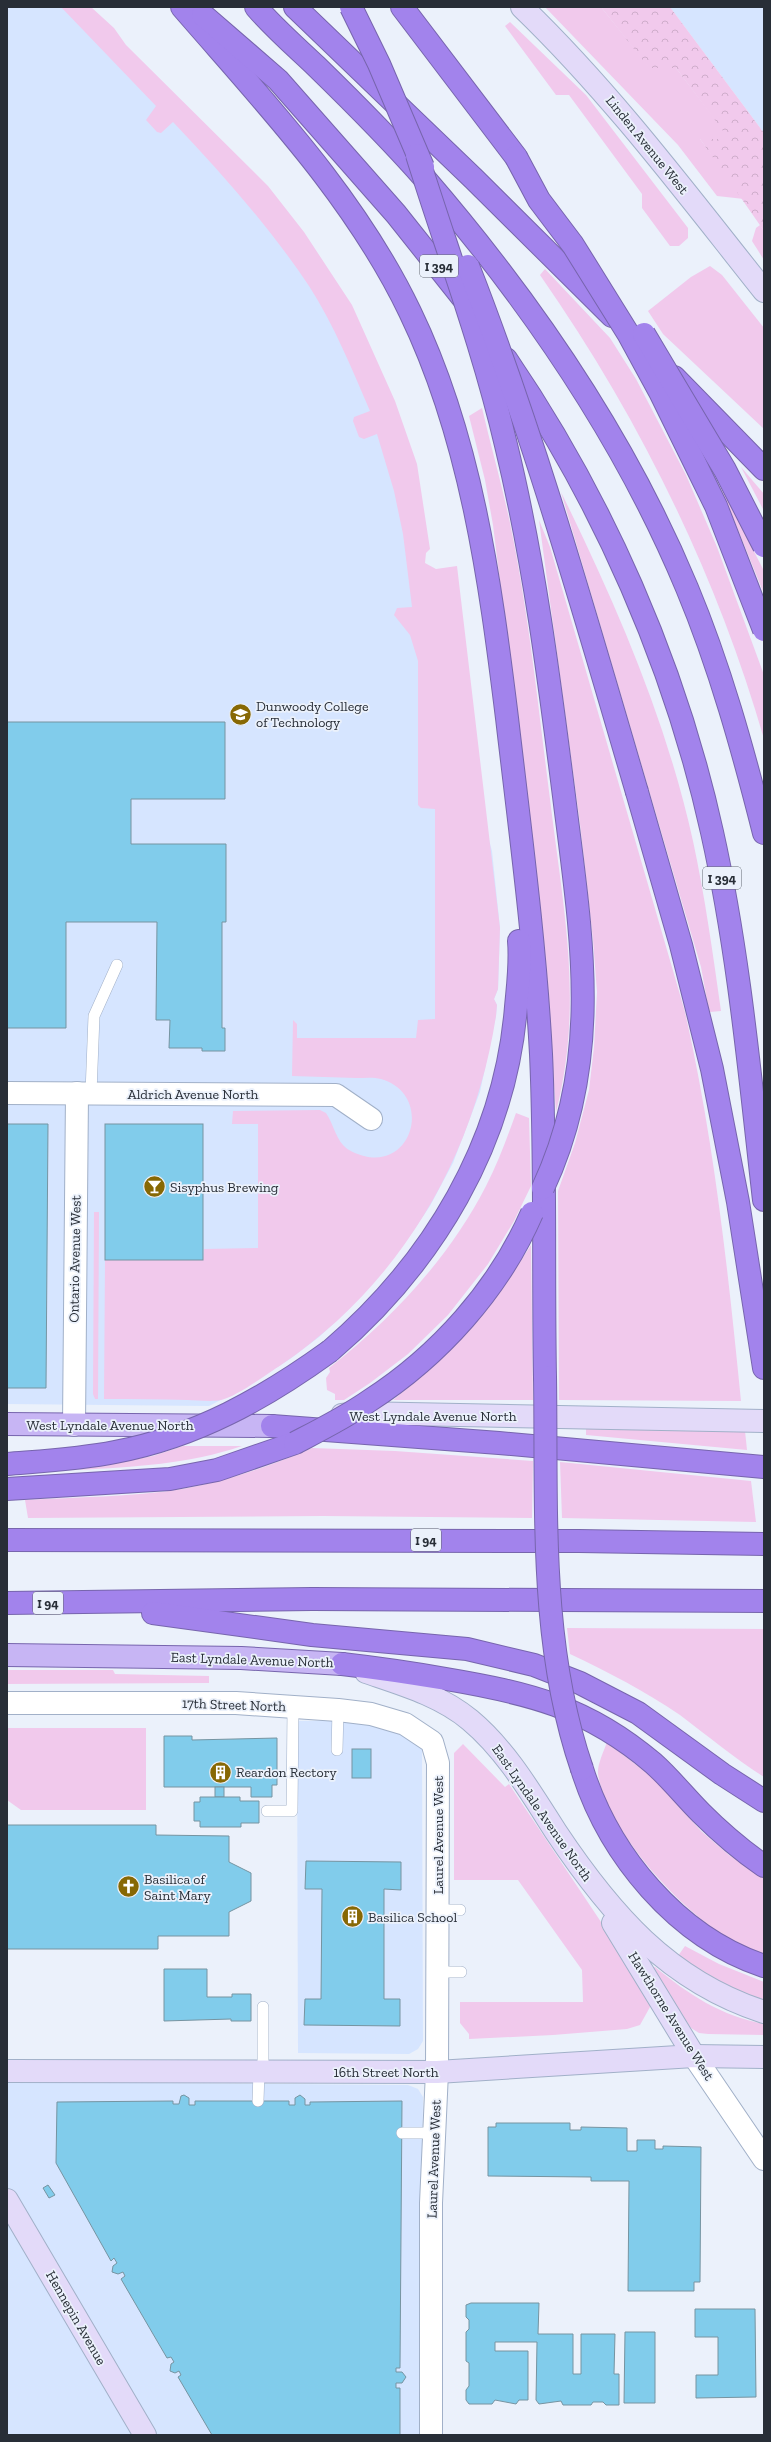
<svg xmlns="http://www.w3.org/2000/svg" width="771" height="2442" viewBox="0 0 771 2442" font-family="'Zilla Slab',serif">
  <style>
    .built { fill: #d6e5ff }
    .green { fill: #f1c9ec }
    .forest { fill: url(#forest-crowns) }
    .building { fill: #81cceb; stroke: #7694a1 }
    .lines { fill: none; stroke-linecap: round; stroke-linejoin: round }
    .lane-casing { stroke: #a1b0c8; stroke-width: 12 }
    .street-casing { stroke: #a1b0c8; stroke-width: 24 }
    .secondary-casing { stroke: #a1b0c8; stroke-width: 24 }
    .primary-casing { stroke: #7765ad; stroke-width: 24 }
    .highway-casing { stroke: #7765ad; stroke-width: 24 }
    .lane { stroke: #fff; stroke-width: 11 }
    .street { stroke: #fff; stroke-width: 22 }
    .secondary { stroke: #e3daf9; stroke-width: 22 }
    .primary { stroke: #c7b5f4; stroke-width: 22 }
    .highway { stroke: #a283ec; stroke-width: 22 }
    .highway-bridge-casing { stroke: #7765ad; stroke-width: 24; stroke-linecap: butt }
    .highway-bridge { stroke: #a283ec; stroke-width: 22 }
    .labels { text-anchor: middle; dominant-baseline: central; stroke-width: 3.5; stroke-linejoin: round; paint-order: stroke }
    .shield { fill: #ebf1fb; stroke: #626872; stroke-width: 1 }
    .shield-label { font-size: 13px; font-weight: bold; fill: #282e37 }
    .street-label { font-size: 14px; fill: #282e37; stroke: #ebf1fb }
    .poi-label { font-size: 14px; fill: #282e37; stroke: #ebf1fb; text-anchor: start }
  </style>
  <defs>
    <pattern id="forest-crowns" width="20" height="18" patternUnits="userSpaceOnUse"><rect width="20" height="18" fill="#f1c9ec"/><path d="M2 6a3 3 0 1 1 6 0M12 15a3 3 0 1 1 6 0" fill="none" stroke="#cfadcb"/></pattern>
  </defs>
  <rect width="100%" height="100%" fill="#ebf1fb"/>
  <g class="built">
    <polygon points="7,7 81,7 262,194 393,409 418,576 492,851 500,928 498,989 494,999 497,1005 496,1016 480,1092 453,1163 430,1206 407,1240 350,1308 319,1337 290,1359 246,1387 209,1406 7,1404"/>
    <polygon points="670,7 764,7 764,133"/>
    <polygon points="367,1720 415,1739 422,1746 423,2041 418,2049 409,2054 298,2053 297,1721"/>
    <polygon points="7,2082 408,2085 418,2089 423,2097 419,2435 7,2435"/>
  </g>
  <g class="green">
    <path d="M61,7H91L114,28L126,45L268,186L304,232L352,305L395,401L417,464L430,549L426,553L425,563L436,569L457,566L500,928L498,989L494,999L497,1005L496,1016C474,1157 401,1284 281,1365C267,1374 236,1397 221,1400C211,1402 197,1400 187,1400C160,1399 132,1399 104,1399L105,1260H203L204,1249L258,1248V1124H232L233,1111L320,1110L326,1113C333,1123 335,1136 343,1145C348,1151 357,1154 364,1156C414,1169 433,1094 381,1079C374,1077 364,1078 356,1078C335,1077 313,1077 292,1076L293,1020L297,1024V1038H416L418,1020L435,1019V809L421,808L418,805V661L410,635L394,615L397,608L412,607L403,534L394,491L377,434L364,439L359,437L353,421L354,417L370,411C352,369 334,325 309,286C269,226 222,174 173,122L161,133L157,132L146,120L156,106Z"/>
    <polygon points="545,7 601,7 649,67 676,68 730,139 700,139 744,199 717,196 678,145"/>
    <polygon points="510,22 586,95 688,228 688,238 679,246 670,246 642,208 642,194 569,95 556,95 505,26"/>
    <polygon points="760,225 764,231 764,260 752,241 756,228"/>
    <polygon points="710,266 722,275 764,328 764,429 663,334 648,311 691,277"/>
    <path d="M545,269L610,338L636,379L686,475L717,547L764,675V739C716,573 639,417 540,275Z"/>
    <path d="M482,408C491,447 502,485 510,523C529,614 538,707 550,799C563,908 584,1003 556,1112L542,923L493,525L485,480L469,416Z"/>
    <polygon points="741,467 764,494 764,511"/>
    <polygon points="719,483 764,571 764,594"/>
    <path d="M561,492C616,604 666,719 693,841C705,897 713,954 721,1011L710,1012L708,1006L701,967Z"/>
    <path d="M539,520L550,547L685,1012C714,1140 728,1270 741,1401L559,1400L558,1191L575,1143L589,1090L594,1047L597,992L593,940L580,824Z"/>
    <path d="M516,1113L529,1118L531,1186L514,1221L488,1264L448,1315L408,1354L370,1383L344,1400H335V1394L327,1390L326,1378L330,1372L329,1368C392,1319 449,1258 486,1186C498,1163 507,1138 516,1113Z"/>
    <polygon points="94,1212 99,1212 98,1399 95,1399 93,1394"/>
    <path d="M531,1245L533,1400H393C449,1356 492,1305 531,1245Z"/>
    <polygon points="586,1427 745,1431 747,1450 586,1435"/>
    <path d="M183,1446H242C189,1464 134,1467 78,1470L153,1456Z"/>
    <path d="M312,1448L395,1451L533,1461L532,1518L323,1516L28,1518L25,1500C77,1497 130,1497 182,1489C227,1481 271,1466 312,1448Z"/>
    <polygon points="560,1462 751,1481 756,1522 562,1518"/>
    <path d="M567,1628L764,1629V1777C734,1758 708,1736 680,1715C645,1691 608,1672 570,1654Z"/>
    <polygon points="7,1670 113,1670 115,1674 209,1676 209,1683 7,1684"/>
    <polygon points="7,1728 146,1728 146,1810 21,1810 7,1800"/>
    <path d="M607,1742L653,1778L701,1831L729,1855L764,1877V1956C703,1938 608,1837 598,1774C597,1765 604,1751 607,1742Z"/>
    <polygon points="463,1744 505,1787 509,1784 651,1997 650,2007 640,2025 627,2029 553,2035 469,2039 469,2034 460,2023 460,2002 583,2002 582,1970 518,1880 454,1880 454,1753"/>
    <path d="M685,1946L719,1964L764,1982V2001C731,1991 705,1976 678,1956Z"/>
    <path d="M655,1967C688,1994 721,2016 764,2024V2035L708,2034L699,2033L691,2028L653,1973L652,1968Z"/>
  </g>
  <polygon class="forest" points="601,7 670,7 764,133 764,231 700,139 729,139 676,68 649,68"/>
  <g class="building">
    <polygon points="7,722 225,722 225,799 131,799 131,844 226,844 226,922 222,922 222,1028 225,1028 225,1051 202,1051 202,1048 169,1048 170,1020 156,1020 157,922 66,922 66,1028 7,1028"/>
    <polygon points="7,1124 48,1124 46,1388 7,1388"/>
    <rect x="105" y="1124" width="98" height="136"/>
    <polygon points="164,1736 192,1736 192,1740 277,1738 277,1785 272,1785 272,1797 251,1797 251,1787 164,1787"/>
    <rect x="352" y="1749" width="19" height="29"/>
    <rect x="215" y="1787" width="9" height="10"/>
    <polygon points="200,1797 240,1797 240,1801 259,1801 259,1823 241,1823 241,1827 200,1827 200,1821 194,1821 194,1802 200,1802"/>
    <polygon points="7,1825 156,1825 156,1835 229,1836 229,1862 251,1873 251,1901 229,1912 229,1936 158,1936 158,1949 7,1949"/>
    <polygon points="306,1861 401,1862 401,1890 384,1889 384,1999 400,1999 400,2026 304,2025 305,1999 321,1999 322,1889 305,1889"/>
    <polygon points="164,1969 207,1969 207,1997 232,1997 232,1994 251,1994 251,2021 231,2021 231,2019 164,2021"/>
    <polygon points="184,2095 189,2098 189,2105 195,2105 195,2101 289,2101 289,2105 295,2105 295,2098 300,2095 305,2099 305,2105 310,2105 310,2102 402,2101 400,2368 396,2368 396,2372 402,2372 406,2377 402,2383 396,2383 396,2388 400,2388 400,2435 212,2435 178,2377 181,2375 179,2371 175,2373 170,2371 171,2364 174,2362 171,2357 167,2358 121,2279 125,2276 123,2272 118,2274 112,2272 113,2266 117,2263 114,2258 111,2261 56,2163 57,2102 173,2101 173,2104 179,2104 181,2096"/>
    <polygon points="496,2123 570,2123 570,2130 581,2130 581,2127 627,2128 627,2151 637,2151 637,2140 655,2140 655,2149 663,2149 663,2146 701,2147 700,2282 694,2282 694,2291 628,2291 629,2181 591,2181 591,2177 488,2176 488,2127 496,2127"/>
    <polygon points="48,2185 55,2195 49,2198 43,2188"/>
    <polygon points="471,2303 539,2303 538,2334 573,2334 573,2374 581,2374 581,2334 615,2334 614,2374 619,2374 619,2405 606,2405 603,2402 593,2402 591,2405 563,2405 561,2401 539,2404 536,2400 537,2342 495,2342 495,2351 528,2351 528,2400 519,2400 516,2404 495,2400 492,2404 469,2404 466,2400 466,2390 469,2386 469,2363 466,2361 466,2332 469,2329 469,2320 466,2317 466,2305"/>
    <polygon points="695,2309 755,2309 756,2397 696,2398 696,2375 718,2375 718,2337 695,2337"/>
    <polygon points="625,2332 655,2332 655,2403 624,2403"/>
  </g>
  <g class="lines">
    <defs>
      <g id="lane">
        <polyline points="91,1093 94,1016 117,965"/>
        <polyline points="337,1750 338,1710"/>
        <polyline points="267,1811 292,1811 293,1707"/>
        <polyline points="437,1910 460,1910"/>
        <polyline points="437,1972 461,1972"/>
        <polyline points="263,2072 263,2007"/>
        <polyline points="258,2101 259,2072"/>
        <polyline points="402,2133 434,2133"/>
      </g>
      <g id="street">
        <polyline points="7,1093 336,1095 371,1119"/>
        <polyline points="74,1425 77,1093"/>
        <polyline points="7,1703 236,1703 338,1710 371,1714 405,1724 432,1742 438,1763 437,2072 431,2203 431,2435"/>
        <polyline points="694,2056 764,2159"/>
      </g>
      <g id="secondary">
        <path d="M522,7C612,94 686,193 764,291"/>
        <polyline points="342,1415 358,1413 764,1421"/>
        <path d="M366,1672C401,1684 440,1695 470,1720C506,1750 531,1793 556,1832C610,1913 668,1981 764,2012"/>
        <polyline points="613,1923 694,2056"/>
        <polyline points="7,2071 437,2072 694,2056 764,2057"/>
        <polyline points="7,2200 145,2435"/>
      </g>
      <g id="primary">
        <polyline points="7,1424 272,1426"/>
        <polyline points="7,1655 241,1658 342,1664"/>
      </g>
      <g id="highway">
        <path d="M182,7C265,103 355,197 410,312C471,438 490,580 507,718C520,830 535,942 541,1054C546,1162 543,1270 545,1377"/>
        <path d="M256,7C274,28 296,47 316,66C354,103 391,140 426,180C531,302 625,439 687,588C720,667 743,750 764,833"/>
        <polyline points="295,7 474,179 612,316"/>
        <polyline points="402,7 516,157"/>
        <polyline points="203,15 278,80 396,214 462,297"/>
        <path d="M506,359C603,501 675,665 712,832C739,953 750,1077 764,1200"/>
        <polyline points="674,377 764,469"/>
        <polyline points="637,792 681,945 712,1069 738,1202 764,1368"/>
        <path d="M330,1351C433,1263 505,1143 516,1007C518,985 521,963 519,941"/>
        <polyline points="272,1426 499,1443 764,1467"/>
        <polyline points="7,1489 170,1479 217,1470 295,1443"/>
        <polyline points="7,1540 579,1541 764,1544"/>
        <polyline points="7,1603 312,1599 764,1601"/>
        <polyline points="153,1613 312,1635 467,1649 534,1665 580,1683 638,1713 722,1774 764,1801"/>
        <path d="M342,1664C377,1668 411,1673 446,1679C529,1693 587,1707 653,1763C670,1778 685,1797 701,1813C721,1833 741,1850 764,1866"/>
        <path d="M582,1769C609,1855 677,1937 764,1966"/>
      </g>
    </defs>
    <use href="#lane" class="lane-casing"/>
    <use href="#street" class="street-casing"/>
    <use href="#secondary" class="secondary-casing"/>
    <use href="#primary" class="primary-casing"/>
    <use href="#highway" class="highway-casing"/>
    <use href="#lane" class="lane"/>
    <use href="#street" class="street"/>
    <use href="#secondary" class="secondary"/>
    <use href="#primary" class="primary"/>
    <use href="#highway" class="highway"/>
    <defs>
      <g id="highway-bridge">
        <polyline points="351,7 379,64 423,167"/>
        <path d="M417,155C447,251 483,346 506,445C534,560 549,678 564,796C581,934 604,1057 543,1188"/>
        <polyline points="516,157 539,200 573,245 629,335 660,392 716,506 764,630"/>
        <path d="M468,266C535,438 585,615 637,792"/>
        <polyline points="644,334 725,470 764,546"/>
        <path d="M545,1377C547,1508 539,1644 582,1769"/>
        <path d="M295,1443C320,1430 346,1417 369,1401C439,1356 499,1289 532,1213"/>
        <path d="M7,1464C43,1461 80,1459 115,1452C196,1437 265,1398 330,1351"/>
      </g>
    </defs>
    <use href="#highway-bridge" class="highway-bridge-casing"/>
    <use href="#highway-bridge" class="highway-bridge"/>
  </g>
  <defs>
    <symbol id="university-disc" viewBox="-11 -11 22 22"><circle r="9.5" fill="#876804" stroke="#ebf1fb"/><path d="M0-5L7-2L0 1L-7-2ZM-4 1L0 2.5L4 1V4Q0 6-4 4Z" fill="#fff"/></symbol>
    <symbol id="bar-disc" viewBox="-11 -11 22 22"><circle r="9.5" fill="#876804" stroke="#ebf1fb"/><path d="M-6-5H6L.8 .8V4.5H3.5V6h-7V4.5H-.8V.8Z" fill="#fff"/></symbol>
    <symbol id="building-disc" viewBox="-11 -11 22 22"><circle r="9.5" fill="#876804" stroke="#ebf1fb"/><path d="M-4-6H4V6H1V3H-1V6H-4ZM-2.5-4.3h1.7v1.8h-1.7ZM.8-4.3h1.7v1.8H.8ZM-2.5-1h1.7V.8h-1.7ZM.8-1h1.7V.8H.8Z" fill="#fff"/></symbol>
    <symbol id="church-disc" viewBox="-11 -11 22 22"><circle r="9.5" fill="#876804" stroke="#ebf1fb"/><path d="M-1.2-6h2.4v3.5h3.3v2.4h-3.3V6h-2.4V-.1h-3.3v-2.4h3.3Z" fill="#fff"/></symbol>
  </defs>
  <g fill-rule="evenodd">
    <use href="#university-disc" x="228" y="702" width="25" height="25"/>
    <use href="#bar-disc" x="142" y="1174" width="25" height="25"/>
    <use href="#building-disc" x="208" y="1760" width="25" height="25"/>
    <use href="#church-disc" x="116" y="1874" width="25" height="25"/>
    <use href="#building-disc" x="340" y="1904" width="25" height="25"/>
  </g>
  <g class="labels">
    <g class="shield">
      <rect x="420" y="255" width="38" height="22" rx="3"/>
      <rect x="703" y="867" width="38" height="22" rx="3"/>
      <rect x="411" y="1529" width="30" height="22" rx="3"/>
      <rect x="33" y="1592" width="30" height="22" rx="3"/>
    </g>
    <g class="shield-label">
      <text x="439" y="266">I 394</text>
      <text x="722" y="878">I 394</text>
      <text x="426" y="1540">I 94</text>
      <text x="48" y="1603">I 94</text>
    </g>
    <g class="street-label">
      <text transform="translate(647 145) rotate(51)">Linden Avenue West</text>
      <text x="193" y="1094">Aldrich Avenue North</text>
      <text transform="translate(75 1259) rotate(-89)">Ontario Avenue West</text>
      <text x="433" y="1416">West Lyndale Avenue North</text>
      <text x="110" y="1425">West Lyndale Avenue North</text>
      <text transform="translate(252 1660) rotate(2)">East Lyndale Avenue North</text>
      <text transform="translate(234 1705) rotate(2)">17th Street North</text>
      <text transform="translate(542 1813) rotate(55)">East Lyndale Avenue North</text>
      <text transform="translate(438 1835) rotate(-90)">Laurel Avenue West</text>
      <text transform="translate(671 2016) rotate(58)">Hawthorne Avenue West</text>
      <text x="386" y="2072">16th Street North</text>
      <text transform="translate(434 2159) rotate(-88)">Laurel Avenue West</text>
      <text transform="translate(76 2318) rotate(60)">Hennepin Avenue</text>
    </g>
    <g class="poi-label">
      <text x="256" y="706">Dunwoody College<tspan x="256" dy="16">of Technology</tspan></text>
      <text x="170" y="1187">Sisyphus Brewing</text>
      <text x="236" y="1772">Reardon Rectory</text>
      <text x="144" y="1879">Basilica of<tspan x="144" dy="16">Saint Mary</tspan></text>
      <text x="368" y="1917">Basilica School</text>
    </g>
  </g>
  <rect width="771" height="2442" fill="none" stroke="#282e37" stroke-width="16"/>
</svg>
